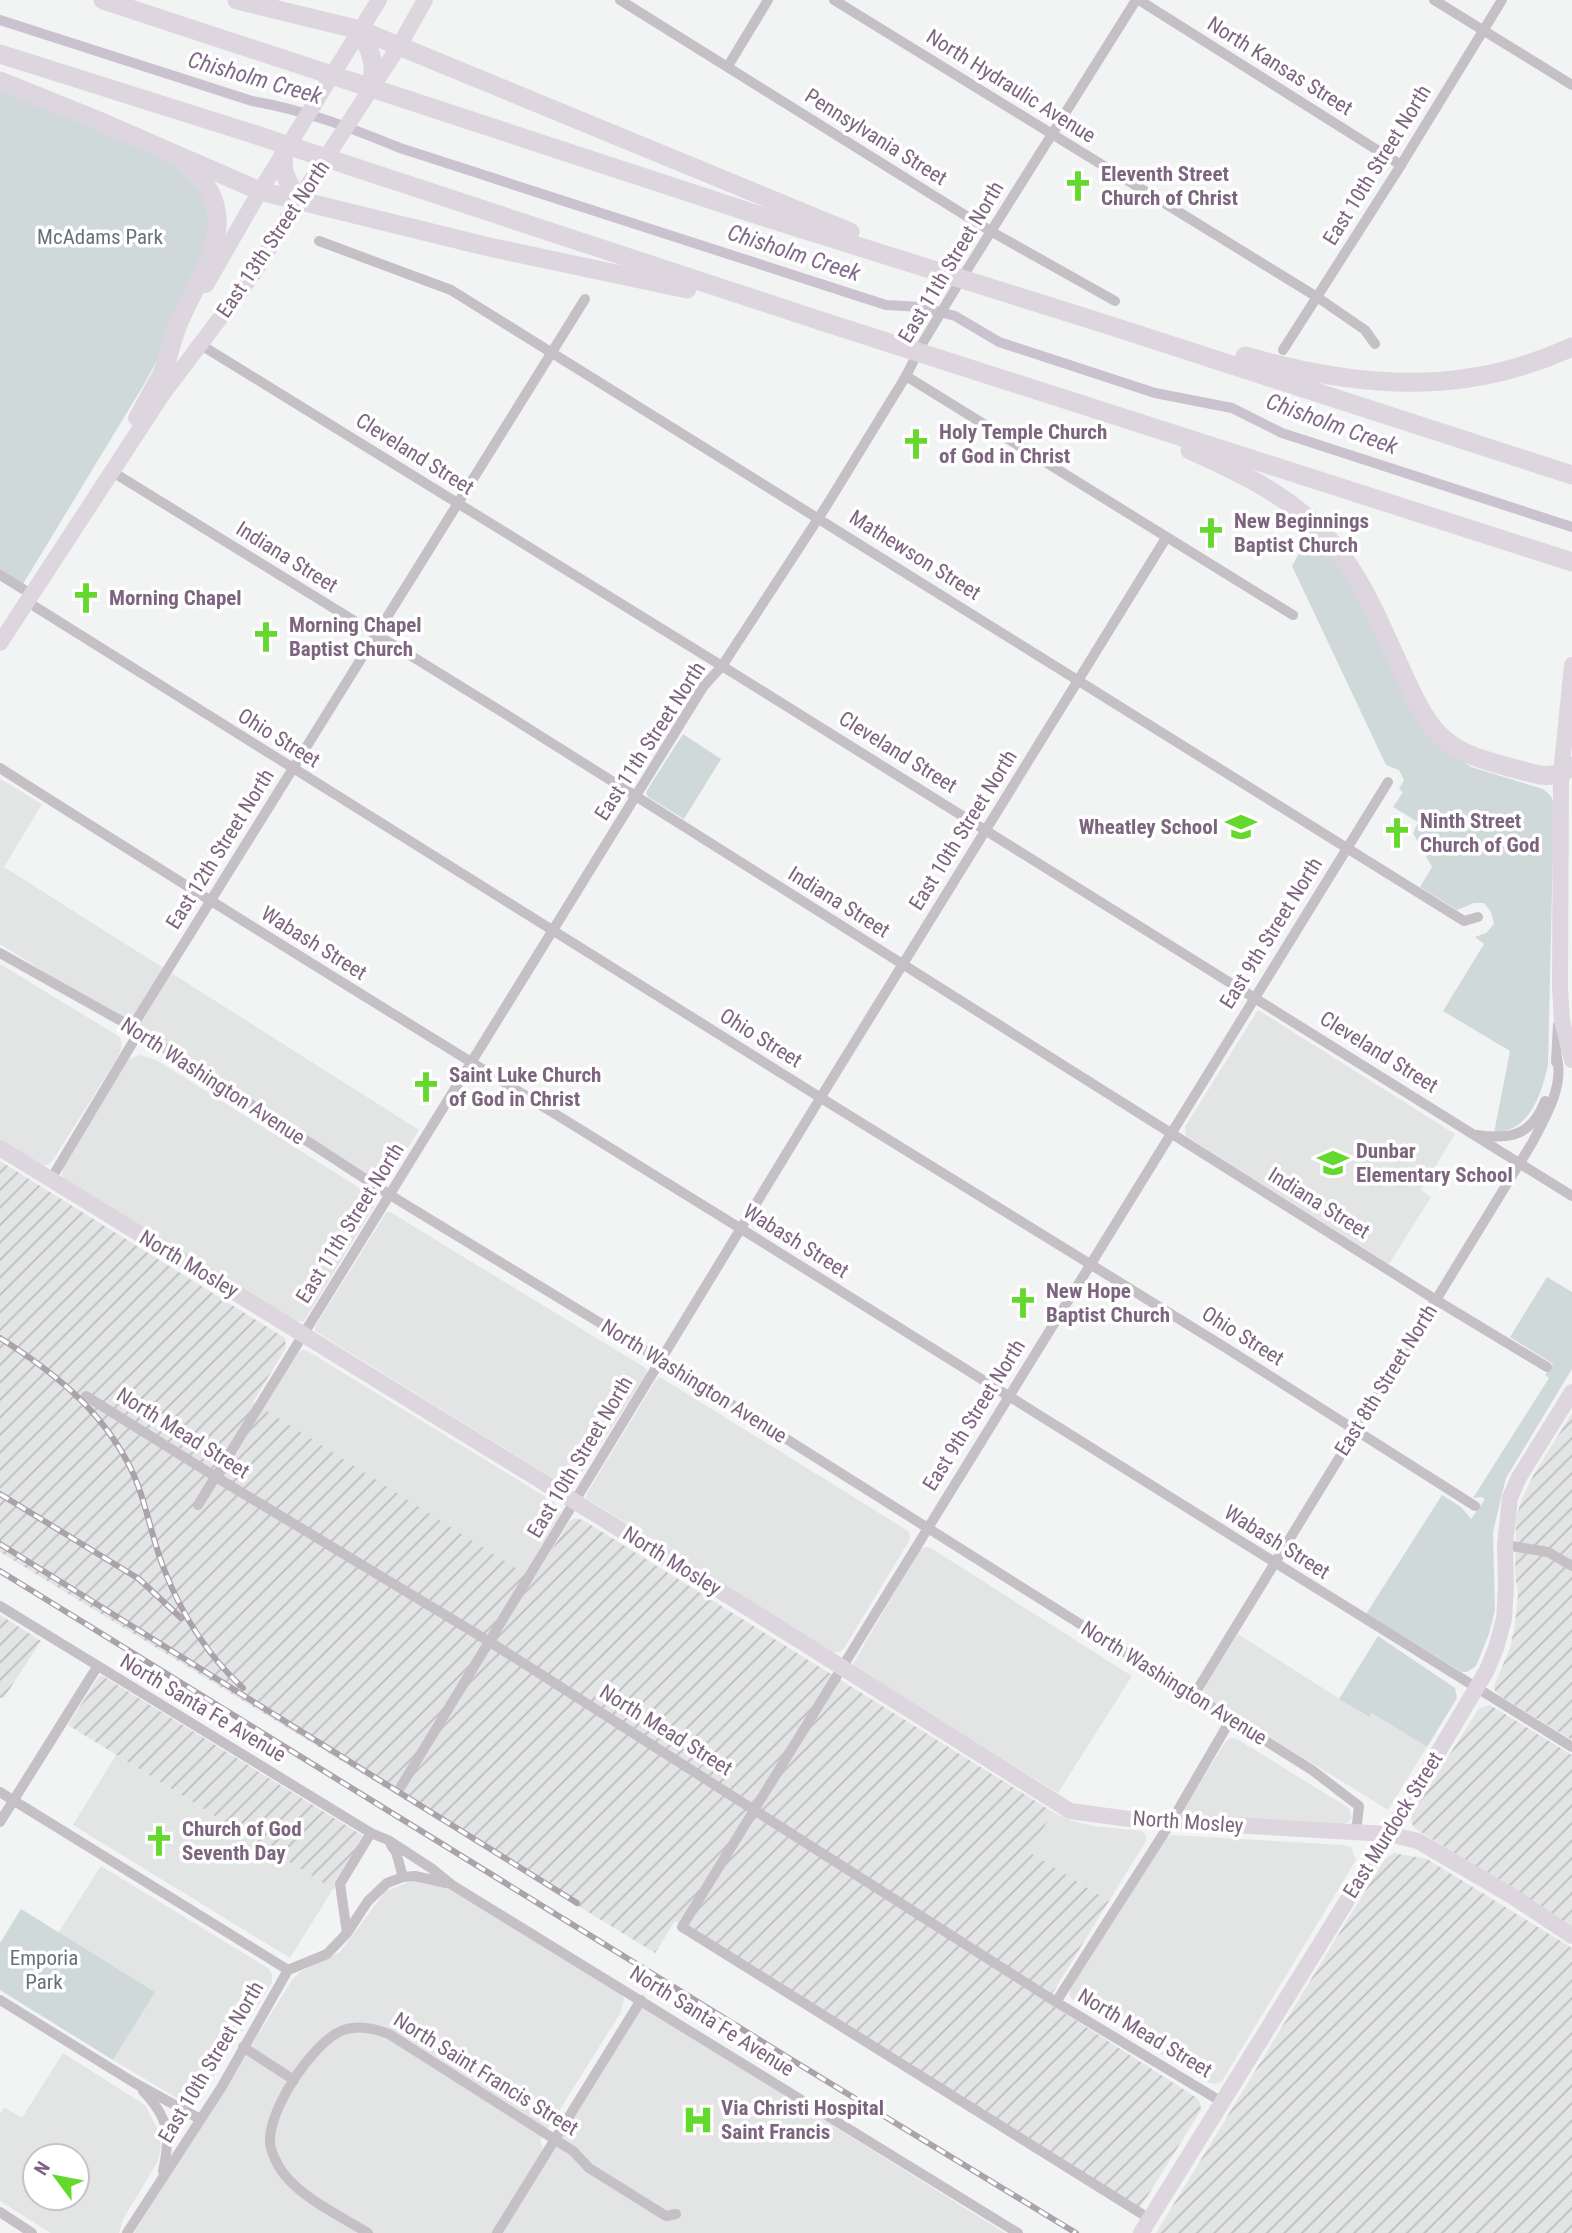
<svg xmlns="http://www.w3.org/2000/svg" width="1572" height="2233" viewBox="0 0 1572 2233" font-family="'Roboto Condensed',sans-serif">
  <style>
    .built { fill: #e3e5e5; fill-rule: evenodd }
    .industrial { fill: url(#industrial-furrows) }
    .green { fill: #d0d9d9 }
    .lines { fill: none; stroke-linecap: round; stroke-linejoin: round }
    .canal { stroke: #cbc2cf; stroke-width: 10 }
    .street { stroke: #c5bfc6; stroke-width: 10 }
    .secondary { stroke: #ddd6de; stroke-width: 16 }
    .highway { stroke: #ddd6de; stroke-width: 19 }
    .rail-casing { stroke: #aba2ac; stroke-width: 6 }
    .rail { stroke: #fff; stroke-width: 3.5; stroke-dasharray: 10; stroke-linecap: butt }
    .labels { text-anchor: middle; dominant-baseline: central; stroke-width: 7; stroke-linejoin: round; paint-order: stroke }
    .street-label { font-size: 21px; fill: #7d6580; stroke: #fff }
    .poi-label { font-size: 21px; font-weight: bold; fill: #7d6580; stroke: #fff; text-anchor: start }
    .park-label { font-size: 21px; fill: #637378; stroke: #fff }
    .water-label { font-size: 23px; font-style: italic; fill: #826b8a; stroke: #fff }
  </style>
  <defs>
    <pattern id="industrial-furrows" width="10" height="10" patternUnits="userSpaceOnUse" patternTransform="scale(1.75)"><rect width="10" height="10" fill="#e3e5e5"/><path d="M-1 1l2-2M0 10L10 0M9 11l2-2" fill="none" stroke="#bdbdbf"/></pattern>
  </defs>
  <rect width="100%" height="100%" fill="#f1f4f2"/>
  <g class="built">
    <polygon points="0,779 42,804 4,867 419,1130 387,1180 383,1182 376,1180 0,944"/>
    <polygon points="0,964 120,1037 122,1044 119,1055 53,1160 48,1165 41,1165 0,1140"/>
    <polygon points="1258,1010 1455,1134 1421,1190 1431,1197 1389,1264 1186,1136 1185,1127"/>
    <polygon points="140,1055 158,1061 374,1197 374,1207 304,1321 294,1321 66,1181 62,1175 64,1163 129,1059"/>
    <polygon points="390,1212 644,1367 647,1371 646,1375 572,1488 567,1487 315,1331 315,1327 386,1213"/>
    <polygon points="301,1350 306,1350 554,1502 560,1509 560,1514 524,1574 263,1409 297,1354"/>
    <polygon points="660,1377 908,1531 910,1536 909,1541 843,1650 838,1652 832,1652 586,1498 587,1493 656,1380"/>
    <polygon points="925,1547 931,1548 1132,1676 1058,1793 856,1668 853,1664 920,1549"/>
    <polygon points="1238,1634 1368,1717 1372,1713 1427,1747 1388,1810 1205,1697 1204,1691 1206,1685"/>
    <polygon points="1231,1738 1237,1739 1349,1808 1352,1818 1348,1822 1342,1824 1191,1815 1184,1813 1184,1808 1226,1741"/>
    <polygon points="116,1755 333,1889 290,1958 73,1825"/>
    <polygon points="1053,1812 1072,1821 1093,1826 1142,1831 1146,1836 1146,1841 1109,1901 1029,1852"/>
    <polygon points="1171,1835 1343,1845 1351,1847 1356,1860 1222,2081 1215,2084 1207,2082 1072,1999 1069,1995 1071,1988 1165,1839"/>
    <polygon points="101,1866 268,1968 272,1974 272,1982 197,2104 192,2107 113,2060 154,1992 58,1933"/>
    <polygon points="413,1880 440,1885 450,1890 621,1993 624,1999 621,2012 540,2141 544,2151 492,2233 134,2233 292,1980 300,1972 340,1952 385,1892"/>
    <polygon points="641,2006 1005,2233 503,2233"/>
    <path d="M63,2053L145,2105L159,2132L161,2146L158,2161L122,2221L119,2233H51L0,2201V2114L4,2107L22,2118ZM77,2156V2198H35V2156Z"/>
  </g>
  <g class="industrial">
    <polygon points="0,1161 285,1338 286,1348 253,1402 533,1579 570,1521 575,1518 583,1520 1053,1812 1029,1852 1109,1901 1047,2002 1197,2098 1200,2103 1201,2110 1142,2205 1138,2208 675,1921 655,1953 0,1552"/>
    <polygon points="1572,1413 1572,1740 1502,1697 1495,1691 1494,1686 1510,1648 1515,1624 1518,1595 1515,1574 1516,1517 1522,1499 1534,1474"/>
    <polygon points="0,1615 41,1641 3,1699 0,1697"/>
    <polygon points="101,1675 365,1837 333,1889 68,1725 98,1678"/>
    <polygon points="1490,1705 1572,1755 1572,1927 1416,1829 1412,1824 1411,1815 1479,1708"/>
    <polygon points="1393,1853 1427,1859 1572,1948 1572,2233 1156,2233 1384,1860"/>
  </g>
  <g class="green">
    <polygon points="0,87 177,165 191,175 209,205 207,245 159,357 143,386 23,584 0,570"/>
    <path d="M1312,530L1343,562L1452,755L1471,767L1543,789L1551,796L1554,805L1548,1065C1541,1095 1530,1131 1494,1133L1510,1051L1443,1011L1484,944L1475,937L1486,933L1494,924L1491,912L1484,903H1474L1457,910L1420,887L1432,867L1413,833L1418,822L1393,807L1403,792L1399,789L1404,780L1399,770L1386,765L1292,566Z"/>
    <polygon points="683,734 721,759 684,819 648,797 646,792"/>
    <polygon points="1547,1277 1572,1292 1572,1369 1506,1478 1493,1532 1495,1610 1489,1634 1476,1666 1467,1672 1462,1672 1366,1614 1442,1495 1461,1507 1471,1519 1485,1499 1481,1497 1473,1498 1549,1378 1545,1375 1553,1364 1510,1337"/>
    <polygon points="1378,1636 1455,1688 1457,1698 1427,1747 1372,1713 1369,1717 1339,1699"/>
    <polygon points="21,1909 155,1992 113,2060 0,1990 0,1943"/>
  </g>
  <g class="lines">
    <path class="canal" d="M0,20L252,101C305,110 351,128 400,148L886,305L921,307L955,316L999,342L1155,393L1232,408L1282,433L1572,527"/>
    <g class="street">
      <polyline points="620,0 992,232 1115,301"/>
      <polyline points="834,0 1317,297 1365,330 1375,344"/>
      <polyline points="1139,0 1401,165"/>
      <polyline points="1434,0 1572,85"/>
      <polyline points="728,66 768,0"/>
      <polyline points="319,241 451,290 1464,921 1478,917"/>
      <polyline points="201,345 722,666 1572,1196"/>
      <polyline points="1283,350 1396,173 1502,0"/>
      <polyline points="906,376 1293,615"/>
      <polyline points="111,471 499,710 1436,1300 1547,1367"/>
      <polyline points="0,575 31,594"/>
      <polyline points="26,601 821,1098 1226,1348 1475,1506"/>
      <path d="M0,768C246,925 495,1076 743,1230C1019,1402 1295,1576 1572,1747"/>
      <polyline points="0,953 132,1027 390,1195 661,1360 1312,1770 1359,1806 1356,1832"/>
      <polyline points="132,1027 585,299"/>
      <polyline points="1556,1062 1558,1025"/>
      <path d="M1477,1135C1511,1140 1532,1135 1545,1101"/>
      <polyline points="51,1179 139,1032"/>
      <polyline points="86,1396 216,1477 490,1642 1056,2002 1222,2102"/>
      <polyline points="198,1505 703,687 722,666 825,508 906,376 922,344 960,281 1136,0"/>
      <polyline points="1505,1545 1548,1552 1572,1566"/>
      <polyline points="0,1606 371,1833 388,1840 431,1868 452,1885 1018,2233"/>
      <path d="M1194,1695L1532,1143C1545,1118 1564,1087 1557,1058"/>
      <polyline points="400,1788 827,1087 1166,538"/>
      <polyline points="0,1792 288,1970"/>
      <polyline points="0,1822 97,1667"/>
      <polyline points="391,1845 396,1852 403,1877"/>
      <polyline points="347,1933 340,1884 371,1833"/>
      <polyline points="0,2000 133,2082 200,2119"/>
      <polyline points="1056,2002 1171,1822 1231,1719"/>
      <polyline points="243,2047 294,2080"/>
      <path d="M143,2091C169,2118 171,2135 163,2171"/>
      <polyline points="0,2212 32,2233"/>
      <polyline points="1150,2219 682,1927 1388,782"/>
      <polyline points="127,2233 221,2088 288,1970 327,1954 347,1933 368,1901 387,1883 403,1877 415,1876 446,1883"/>
      <path d="M368,2233C339,2215 290,2193 276,2161C273,2155 270,2148 270,2141C269,2109 312,2044 341,2031C357,2024 374,2028 389,2034L573,2151L589,2168L666,2216L676,2214"/>
      <polyline points="497,2233 641,2000"/>
    </g>
    <g class="secondary">
      <polyline points="206,285 260,191 379,0"/>
      <polyline points="136,418 169,358"/>
      <polyline points="0,643 162,395 254,273 297,202 399,46 425,0"/>
      <polyline points="1572,665 1561,774 1560,988 1562,1021 1572,1060"/>
      <polyline points="0,1148 751,1610 1070,1811 1129,1819 1388,1834 1418,1841 1512,1896 1572,1936"/>
      <polyline points="1141,2233 1420,1783 1487,1670 1496,1648 1504,1619 1506,1586 1505,1545 1510,1498 1518,1479 1572,1392"/>
    </g>
    <g class="highway">
      <polyline points="103,0 758,215 1099,322 1572,475"/>
      <polyline points="237,0 360,30 850,232"/>
      <path d="M360,30C372,55 377,63 370,90"/>
      <polyline points="0,54 250,133 821,321 1572,562"/>
      <polyline points="0,81 92,118 260,191 489,247 687,289"/>
      <polyline points="283,155 284,172 297,202"/>
      <path d="M1245,356C1358,388 1463,397 1572,347"/>
      <path d="M164,369C169,353 173,337 179,322C203,267 247,215 187,165"/>
      <path d="M1190,450C1242,473 1294,498 1331,542C1363,579 1380,624 1400,667C1412,692 1423,721 1444,739C1463,756 1489,761 1512,768C1537,774 1550,782 1572,766"/>
    </g>
    <defs>
      <g id="rail">
        <path d="M0,1338C52,1371 99,1408 128,1463C146,1497 150,1534 164,1569C181,1613 208,1656 243,1688"/>
        <polyline points="0,1494 139,1579 181,1618"/>
        <polyline points="0,1544 577,1903"/>
        <polyline points="0,1571 792,2060 1076,2233"/>
      </g>
    </defs>
    <use href="#rail" class="rail-casing"/>
    <use href="#rail" class="rail"/>
  </g>
  <defs>
    <symbol id="church-bare" viewBox="-9 -9 18 18"><path d="M-1.2-6h2.4v3.5h3.3v2.4h-3.3V6h-2.4V-.1h-3.3v-2.4h3.3Z" fill="#65d82d" stroke="#fff" stroke-width="2.5" paint-order="stroke"/></symbol>
    <symbol id="school-bare" viewBox="-9 -9 18 18"><path d="M0-5L7-2L0 1L-7-2ZM-4 1L0 2.5L4 1V4Q0 6-4 4Z" fill="#65d82d" stroke="#fff" stroke-width="2.5" paint-order="stroke"/></symbol>
    <symbol id="hospital-bare" viewBox="-9 -9 18 18"><path d="M-5-5h3v3.5h4V-5h3V5h-3V1.5h-4V5h-3Z" fill="#65d82d" stroke="#fff" stroke-width="2.5" paint-order="stroke"/></symbol>
  </defs>
  <g fill-rule="evenodd">
    <use href="#church-bare" x="1056" y="164" width="44" height="44"/>
    <use href="#church-bare" x="894" y="422" width="44" height="44"/>
    <use href="#church-bare" x="1189" y="511" width="44" height="44"/>
    <use href="#church-bare" x="64" y="576" width="44" height="44"/>
    <use href="#church-bare" x="244" y="615" width="44" height="44"/>
    <use href="#school-bare" x="1219" y="805" width="44" height="44"/>
    <use href="#church-bare" x="1375" y="811" width="44" height="44"/>
    <use href="#church-bare" x="404" y="1065" width="44" height="44"/>
    <use href="#school-bare" x="1311" y="1141" width="44" height="44"/>
    <use href="#church-bare" x="1001" y="1281" width="44" height="44"/>
    <use href="#church-bare" x="137" y="1819" width="44" height="44"/>
    <use href="#hospital-bare" x="676" y="2098" width="44" height="44"/>
  </g>
  <g class="labels">
    <g class="street-label">
      <text transform="translate(1280 66) rotate(32)">North Kansas Street</text>
      <text transform="translate(1011 86) rotate(32)">North Hydraulic Avenue</text>
      <text transform="translate(876 137) rotate(32)">Pennsylvania Street</text>
      <text transform="translate(1377 165) rotate(-58)">East 10th Street North</text>
      <text transform="translate(273 239) rotate(-56)">East 13th Street North</text>
      <text transform="translate(951 262) rotate(-59)">East 11th Street North</text>
      <text transform="translate(415 454) rotate(32)">Cleveland Street</text>
      <text transform="translate(915 555) rotate(32)">Mathewson Street</text>
      <text transform="translate(287 557) rotate(32)">Indiana Street</text>
      <text transform="translate(279 738) rotate(32)">Ohio Street</text>
      <text transform="translate(650 741) rotate(-57)">East 11th Street North</text>
      <text transform="translate(898 752) rotate(32)">Cleveland Street</text>
      <text transform="translate(963 830) rotate(-58)">East 10th Street North</text>
      <text transform="translate(220 849) rotate(-58)">East 12th Street North</text>
      <text transform="translate(839 902) rotate(32)">Indiana Street</text>
      <text transform="translate(1271 933) rotate(-58)">East 9th Street North</text>
      <text transform="translate(314 943) rotate(32)">Wabash Street</text>
      <text transform="translate(761 1038) rotate(32)">Ohio Street</text>
      <text transform="translate(1379 1052) rotate(32)">Cleveland Street</text>
      <text transform="translate(213 1081) rotate(33)">North Washington Avenue</text>
      <text transform="translate(1319 1203) rotate(32)">Indiana Street</text>
      <text transform="translate(350 1223) rotate(-58)">East 11th Street North</text>
      <text transform="translate(796 1241) rotate(32)">Wabash Street</text>
      <text transform="translate(189 1264) rotate(31)">North Mosley</text>
      <text transform="translate(1243 1336) rotate(32)">Ohio Street</text>
      <text transform="translate(1386 1380) rotate(-58)">East 8th Street North</text>
      <text transform="translate(694 1381) rotate(32)">North Washington Avenue</text>
      <text transform="translate(974 1415) rotate(-58)">East 9th Street North</text>
      <text transform="translate(183 1433) rotate(32)">North Mead Street</text>
      <text transform="translate(580 1457) rotate(-59)">East 10th Street North</text>
      <text transform="translate(1277 1542) rotate(32)">Wabash Street</text>
      <text transform="translate(672 1561) rotate(32)">North Mosley</text>
      <text transform="translate(1174 1683) rotate(32)">North Washington Avenue</text>
      <text transform="translate(203 1708) rotate(31)">North Santa Fe Avenue</text>
      <text transform="translate(666 1730) rotate(32)">North Mead Street</text>
      <text transform="translate(1188 1822) rotate(4)">North Mosley</text>
      <text transform="translate(1393 1825) rotate(-58)">East Murdock Street</text>
      <text transform="translate(712 2021) rotate(32)">North Santa Fe Avenue</text>
      <text transform="translate(1145 2033) rotate(31)">North Mead Street</text>
      <text transform="translate(211 2062) rotate(-59)">East 10th Street North</text>
      <text transform="translate(486 2074) rotate(32)">North Saint Francis Street</text>
    </g>
    <g class="poi-label">
      <text x="1101" y="174">Eleventh Street<tspan x="1101" dy="24">Church of Christ</tspan></text>
      <text x="939" y="432">Holy Temple Church<tspan x="939" dy="24">of God in Christ</tspan></text>
      <text x="1234" y="521">New Beginnings<tspan x="1234" dy="24">Baptist Church</tspan></text>
      <text x="109" y="598">Morning Chapel</text>
      <text x="289" y="625">Morning Chapel<tspan x="289" dy="24">Baptist Church</tspan></text>
      <text x="1420" y="821">Ninth Street<tspan x="1420" dy="24">Church of God</tspan></text>
      <text x="1218" y="827" text-anchor="end">Wheatley School</text>
      <text x="449" y="1075">Saint Luke Church<tspan x="449" dy="24">of God in Christ</tspan></text>
      <text x="1356" y="1151">Dunbar<tspan x="1356" dy="24">Elementary School</tspan></text>
      <text x="1046" y="1291">New Hope<tspan x="1046" dy="24">Baptist Church</tspan></text>
      <text x="182" y="1829">Church of God<tspan x="182" dy="24">Seventh Day</tspan></text>
      <text x="721" y="2108">Via Christi Hospital<tspan x="721" dy="24">Saint Francis</tspan></text>
    </g>
    <g class="park-label">
      <text x="100" y="237">McAdams Park</text>
      <text x="44" y="1958">Emporia<tspan x="44" dy="24">Park</tspan></text>
    </g>
    <g class="water-label">
      <text transform="translate(255 78) rotate(16)">Chisholm Creek</text>
      <text transform="translate(794 253) rotate(18)">Chisholm Creek</text>
      <text transform="translate(1332 424) rotate(20)">Chisholm Creek</text>
    </g>
  </g>
  <g transform="translate(56 2177) rotate(302)"><circle r="33" fill="#ffffff" stroke="#cbc1cc" stroke-width="2"/>
  <path d="M0-5L12 26L0 18L-12 26Z" fill="#65d82d"/>
  <text y="-10" font-size="19" font-weight="bold" text-anchor="middle" fill="#7d6580">N</text>
  </g>
</svg>
